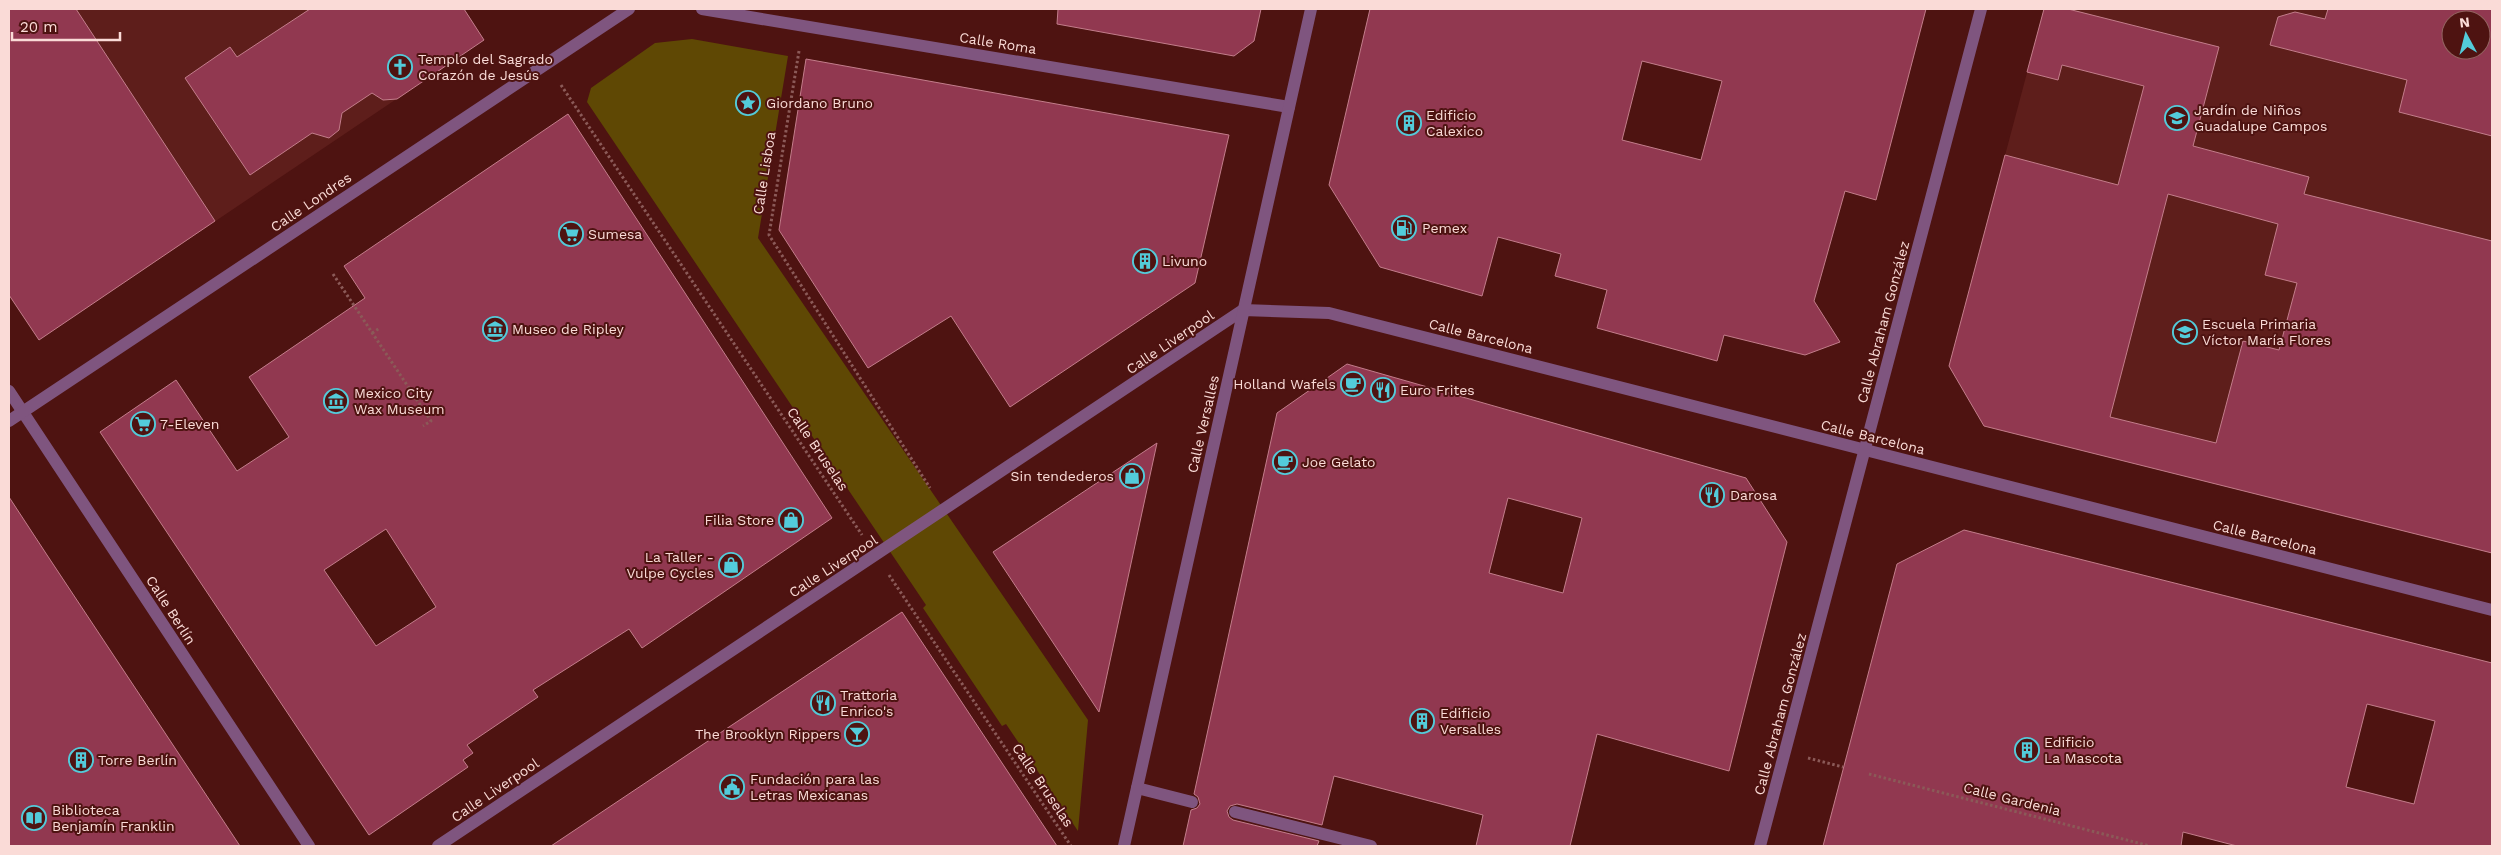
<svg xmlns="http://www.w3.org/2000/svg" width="2501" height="855" viewBox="0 0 2501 855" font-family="'Work Sans',sans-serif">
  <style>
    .built { fill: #5e1e1b; fill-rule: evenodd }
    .green { fill: #5f4804 }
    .building { fill: #913850; stroke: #c37d8b; fill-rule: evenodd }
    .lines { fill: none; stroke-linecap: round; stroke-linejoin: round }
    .path { stroke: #8b5a58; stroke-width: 3; stroke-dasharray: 2.5 2.5; stroke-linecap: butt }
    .lane { stroke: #7f557f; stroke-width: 12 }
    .street { stroke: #7f557f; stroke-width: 12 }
    .labels { text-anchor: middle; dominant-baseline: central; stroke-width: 4; stroke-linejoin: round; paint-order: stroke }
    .street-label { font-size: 14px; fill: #fadbd7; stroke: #4e1311 }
    .poi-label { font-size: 14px; fill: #fadbd7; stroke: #4e1311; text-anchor: start }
  </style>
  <rect width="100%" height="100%" fill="#4e1311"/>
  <g class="built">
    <polygon points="9,9 464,9 484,40 39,340 9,295"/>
    <path d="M2044,9H2492V553L1984,426L1949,366ZM2451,20H2481V50H2451Z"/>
  </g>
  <polygon class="green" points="692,39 788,56 758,238 1088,720 1078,831 1006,724 1002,726 923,608 926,605 587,102 591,88 655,43"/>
  <g class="building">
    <polygon points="9,9 76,9 215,221 39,340 9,295"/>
    <polygon points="310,9 464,9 484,40 397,99 383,100 372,93 342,113 339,130 329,138 312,133 250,175 185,78 230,47 237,57"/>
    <polygon points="1058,9 1261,9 1254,41 1234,56 1057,24"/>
    <path d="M1370,9H1926L1876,200L1845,191L1814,301L1840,342L1805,355L1724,335L1717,361L1597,328L1607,290L1555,276L1561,254L1498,237L1482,296L1380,267L1329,185ZM1642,61L1722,81L1701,160L1622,140Z"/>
    <path d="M2044,9H2068L2219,47L2193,146L2309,177L2304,194L2492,241V553L1984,426L1949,366L2005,155L2118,185L2144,86L2062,65L2058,80L2027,72ZM2168,194L2278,224L2265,275L2297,283L2279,350L2243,341L2216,443L2110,417Z"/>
    <path d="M2328,9H2492V136L2399,112L2407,80L2270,45L2278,17L2295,12L2325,19ZM2451,20H2481V50H2451Z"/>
    <polygon points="806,59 1229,135 1195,283 1010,407 951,316 868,368 779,230"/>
    <path d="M568,114L832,518L642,648L629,629L533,690L538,697L467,745L473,753L463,760L468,767L369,835L100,432L176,380L237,471L289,437L249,377L365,298L344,266ZM386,529L436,607L376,646L324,570Z"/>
    <path d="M1347,364L1746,478L1787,542L1729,771L1597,734L1570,846H1476L1483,815L1334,776L1322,825L1237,804L1230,806L1227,811L1229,817L1233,820L1319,841L1317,846H1183L1191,810L1197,808L1200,804L1198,797L1194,794L1277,413ZM1508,498L1582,518L1563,593L1489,573Z"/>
    <polygon points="1157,443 1099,712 993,552"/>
    <polygon points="9,497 47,555 240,846 9,846"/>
    <path d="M1964,530L2492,663V846H2237L2183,832L2181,846H1823L1897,564ZM2367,704L2435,721L2414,804L2346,787Z"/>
    <polygon points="902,612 1057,846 551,846 732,725"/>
  </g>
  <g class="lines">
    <g class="path">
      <polyline points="799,51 769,235 930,488"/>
      <polyline points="561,85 862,535"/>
      <polyline points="333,274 431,421 423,426"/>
      <polyline points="372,333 380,328"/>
      <polyline points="889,575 1071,846"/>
      <polyline points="1808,758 1843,767"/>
      <polyline points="1869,774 2150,846"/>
    </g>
    <g class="lane">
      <polyline points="1137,788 1192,802"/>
      <polyline points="1235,812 1371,846"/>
    </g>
    <g class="street">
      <polyline points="702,9 1289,107"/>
      <polyline points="9,391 309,846"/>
      <polyline points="9,421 629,9"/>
      <polyline points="438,846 1243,310 1329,313 2492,610"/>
      <polyline points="1124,846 1311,9"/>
      <polyline points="1760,846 1981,9"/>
    </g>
  </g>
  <defs>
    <symbol id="church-ring" viewBox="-11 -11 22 22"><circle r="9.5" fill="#4e1311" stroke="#53cbda" stroke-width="1.5"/><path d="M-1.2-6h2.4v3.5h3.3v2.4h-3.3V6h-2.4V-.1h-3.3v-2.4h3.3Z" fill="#53cbda"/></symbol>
    <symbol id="sight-ring" viewBox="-11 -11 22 22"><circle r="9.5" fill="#4e1311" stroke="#53cbda" stroke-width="1.5"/><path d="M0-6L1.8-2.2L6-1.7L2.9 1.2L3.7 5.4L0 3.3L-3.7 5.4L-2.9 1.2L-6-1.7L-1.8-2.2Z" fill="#53cbda"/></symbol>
    <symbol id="school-ring" viewBox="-11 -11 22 22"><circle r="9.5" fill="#4e1311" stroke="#53cbda" stroke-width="1.5"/><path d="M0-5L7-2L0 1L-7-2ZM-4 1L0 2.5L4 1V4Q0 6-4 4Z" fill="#53cbda"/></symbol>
    <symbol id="building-ring" viewBox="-11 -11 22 22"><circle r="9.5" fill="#4e1311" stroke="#53cbda" stroke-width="1.5"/><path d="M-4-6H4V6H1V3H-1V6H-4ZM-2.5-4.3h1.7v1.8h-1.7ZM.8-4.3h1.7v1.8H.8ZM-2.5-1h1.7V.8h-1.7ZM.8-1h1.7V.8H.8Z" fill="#53cbda"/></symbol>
    <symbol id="fuel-ring" viewBox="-11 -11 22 22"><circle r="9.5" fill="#4e1311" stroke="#53cbda" stroke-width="1.5"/><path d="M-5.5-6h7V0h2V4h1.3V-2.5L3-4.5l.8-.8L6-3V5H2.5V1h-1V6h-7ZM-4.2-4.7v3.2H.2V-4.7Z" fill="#53cbda"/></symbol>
    <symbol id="supermarket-ring" viewBox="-11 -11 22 22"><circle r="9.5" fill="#4e1311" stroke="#53cbda" stroke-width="1.5"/><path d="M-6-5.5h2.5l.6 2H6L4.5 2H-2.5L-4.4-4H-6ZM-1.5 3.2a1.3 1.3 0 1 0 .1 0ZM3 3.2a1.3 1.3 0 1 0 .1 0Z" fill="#53cbda"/></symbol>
    <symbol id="museum-ring" viewBox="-11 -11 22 22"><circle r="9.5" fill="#4e1311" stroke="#53cbda" stroke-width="1.5"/><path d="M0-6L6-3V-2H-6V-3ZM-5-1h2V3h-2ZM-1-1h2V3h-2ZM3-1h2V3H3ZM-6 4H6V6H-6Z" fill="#53cbda"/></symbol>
    <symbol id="cafe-ring" viewBox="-11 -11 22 22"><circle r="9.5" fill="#4e1311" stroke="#53cbda" stroke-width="1.5"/><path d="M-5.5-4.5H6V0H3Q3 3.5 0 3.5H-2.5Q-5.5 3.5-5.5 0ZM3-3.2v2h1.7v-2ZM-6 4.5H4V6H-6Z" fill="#53cbda"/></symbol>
    <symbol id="restaurant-ring" viewBox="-11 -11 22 22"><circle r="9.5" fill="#4e1311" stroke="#53cbda" stroke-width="1.5"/><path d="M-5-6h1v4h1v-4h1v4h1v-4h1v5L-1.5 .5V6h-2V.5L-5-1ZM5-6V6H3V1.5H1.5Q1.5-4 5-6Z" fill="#53cbda"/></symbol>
    <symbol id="shop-ring" viewBox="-11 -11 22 22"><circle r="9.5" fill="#4e1311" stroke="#53cbda" stroke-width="1.5"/><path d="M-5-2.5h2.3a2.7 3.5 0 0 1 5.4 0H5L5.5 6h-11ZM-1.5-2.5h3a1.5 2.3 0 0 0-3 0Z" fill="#53cbda"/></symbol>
    <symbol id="bar-ring" viewBox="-11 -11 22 22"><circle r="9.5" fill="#4e1311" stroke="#53cbda" stroke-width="1.5"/><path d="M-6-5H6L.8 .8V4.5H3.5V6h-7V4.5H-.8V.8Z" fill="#53cbda"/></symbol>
    <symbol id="civic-ring" viewBox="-11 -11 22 22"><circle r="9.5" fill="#4e1311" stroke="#53cbda" stroke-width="1.5"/><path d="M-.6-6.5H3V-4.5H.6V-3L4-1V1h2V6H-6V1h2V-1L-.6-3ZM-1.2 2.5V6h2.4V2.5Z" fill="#53cbda"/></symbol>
    <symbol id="library-ring" viewBox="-11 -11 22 22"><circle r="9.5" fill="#4e1311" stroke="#53cbda" stroke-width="1.5"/><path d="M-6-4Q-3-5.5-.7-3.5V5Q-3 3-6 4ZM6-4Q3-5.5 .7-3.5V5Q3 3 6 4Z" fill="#53cbda"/></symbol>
  </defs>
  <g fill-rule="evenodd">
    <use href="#church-ring" x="386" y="53" width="28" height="28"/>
    <use href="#sight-ring" x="734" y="89" width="28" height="28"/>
    <use href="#school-ring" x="2163" y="104" width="28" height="28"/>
    <use href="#building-ring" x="1395" y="109" width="28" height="28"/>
    <use href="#fuel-ring" x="1390" y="214" width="28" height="28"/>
    <use href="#supermarket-ring" x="557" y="220" width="28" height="28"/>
    <use href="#building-ring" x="1131" y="247" width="28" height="28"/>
    <use href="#museum-ring" x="481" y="315" width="28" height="28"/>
    <use href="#school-ring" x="2171" y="318" width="28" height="28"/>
    <use href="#cafe-ring" x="1339" y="370" width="28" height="28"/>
    <use href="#restaurant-ring" x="1369" y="376" width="28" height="28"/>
    <use href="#museum-ring" x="322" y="387" width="28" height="28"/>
    <use href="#supermarket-ring" x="129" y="410" width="28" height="28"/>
    <use href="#cafe-ring" x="1271" y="448" width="28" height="28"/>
    <use href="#shop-ring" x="1118" y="462" width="28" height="28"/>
    <use href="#restaurant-ring" x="1698" y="481" width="28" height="28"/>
    <use href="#shop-ring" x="777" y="506" width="28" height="28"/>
    <use href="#shop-ring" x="717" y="551" width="28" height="28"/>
    <use href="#restaurant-ring" x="809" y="689" width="28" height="28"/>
    <use href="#building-ring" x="1408" y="707" width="28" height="28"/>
    <use href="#bar-ring" x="843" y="720" width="28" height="28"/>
    <use href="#building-ring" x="2013" y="736" width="28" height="28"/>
    <use href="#building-ring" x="67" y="746" width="28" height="28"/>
    <use href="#civic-ring" x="718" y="773" width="28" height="28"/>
    <use href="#library-ring" x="20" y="804" width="28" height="28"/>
  </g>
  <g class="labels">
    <g class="street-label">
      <text transform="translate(998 43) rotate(9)">Calle Roma</text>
      <text transform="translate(764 173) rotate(-81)">Calle Lisboa</text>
      <text transform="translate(311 202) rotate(-34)">Calle Londres</text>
      <text transform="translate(1883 322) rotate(-75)">Calle Abraham González</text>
      <text transform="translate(1481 336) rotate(14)">Calle Barcelona</text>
      <text transform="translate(1170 342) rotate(-34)">Calle Liverpool</text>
      <text transform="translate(1203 424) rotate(-77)">Calle Versalles</text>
      <text transform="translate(1873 437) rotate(14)">Calle Barcelona</text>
      <text transform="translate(818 449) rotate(56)">Calle Bruselas</text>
      <text transform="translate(2265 537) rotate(14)">Calle Barcelona</text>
      <text transform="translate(833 566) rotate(-33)">Calle Liverpool</text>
      <text transform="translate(171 610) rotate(57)">Calle Berlín</text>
      <text transform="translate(1780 714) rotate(-75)">Calle Abraham González</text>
      <text transform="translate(1043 785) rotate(56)">Calle Bruselas</text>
      <text transform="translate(495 790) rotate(-34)">Calle Liverpool</text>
      <text transform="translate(2012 799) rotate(14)">Calle Gardenia</text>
    </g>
    <g class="poi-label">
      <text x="418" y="59">Templo del Sagrado<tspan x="418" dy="16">Corazón de Jesús</tspan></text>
      <text x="766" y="103">Giordano Bruno</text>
      <text x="2194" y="110">Jardín de Niños<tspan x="2194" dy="16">Guadalupe Campos</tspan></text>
      <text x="1426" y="115">Edificio<tspan x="1426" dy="16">Calexico</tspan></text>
      <text x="1422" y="228">Pemex</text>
      <text x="588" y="234">Sumesa</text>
      <text x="1162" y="261">Livuno</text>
      <text x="2202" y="324">Escuela Primaria<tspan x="2202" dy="16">Víctor María Flores</tspan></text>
      <text x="512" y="329">Museo de Ripley</text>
      <text x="1336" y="384" text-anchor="end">Holland Wafels</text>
      <text x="1400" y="390">Euro Frites</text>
      <text x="354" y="393">Mexico City<tspan x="354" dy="16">Wax Museum</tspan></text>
      <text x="160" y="424">7-Eleven</text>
      <text x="1302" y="462">Joe Gelato</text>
      <text x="1114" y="476" text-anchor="end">Sin tendederos</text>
      <text x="1730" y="495">Darosa</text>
      <text x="774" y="520" text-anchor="end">Filia Store</text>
      <text x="714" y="557" text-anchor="end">La Taller -<tspan x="714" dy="16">Vulpe Cycles</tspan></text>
      <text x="840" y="695">Trattoria<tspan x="840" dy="16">Enrico's</tspan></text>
      <text x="1440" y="713">Edificio<tspan x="1440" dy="16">Versalles</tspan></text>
      <text x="840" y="734" text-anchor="end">The Brooklyn Rippers</text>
      <text x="2044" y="742">Edificio<tspan x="2044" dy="16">La Mascota</tspan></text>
      <text x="98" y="760">Torre Berlín</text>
      <text x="750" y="779">Fundación para las<tspan x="750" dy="16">Letras Mexicanas</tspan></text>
      <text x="52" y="810">Biblioteca<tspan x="52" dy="16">Benjamín Franklin</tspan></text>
    </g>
  </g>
  <rect width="2501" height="855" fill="none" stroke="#fadbd7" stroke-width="20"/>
  <g transform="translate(2466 35) rotate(353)"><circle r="24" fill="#4e1311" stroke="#936360"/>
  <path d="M0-4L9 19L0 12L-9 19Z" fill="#53cbda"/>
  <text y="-8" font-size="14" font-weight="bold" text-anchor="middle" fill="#fadbd7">N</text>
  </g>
  <path d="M12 32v8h108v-8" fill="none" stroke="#fadbd7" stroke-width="2.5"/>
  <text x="20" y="32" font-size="15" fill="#fadbd7" stroke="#4e1311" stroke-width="4" paint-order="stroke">20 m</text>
</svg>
